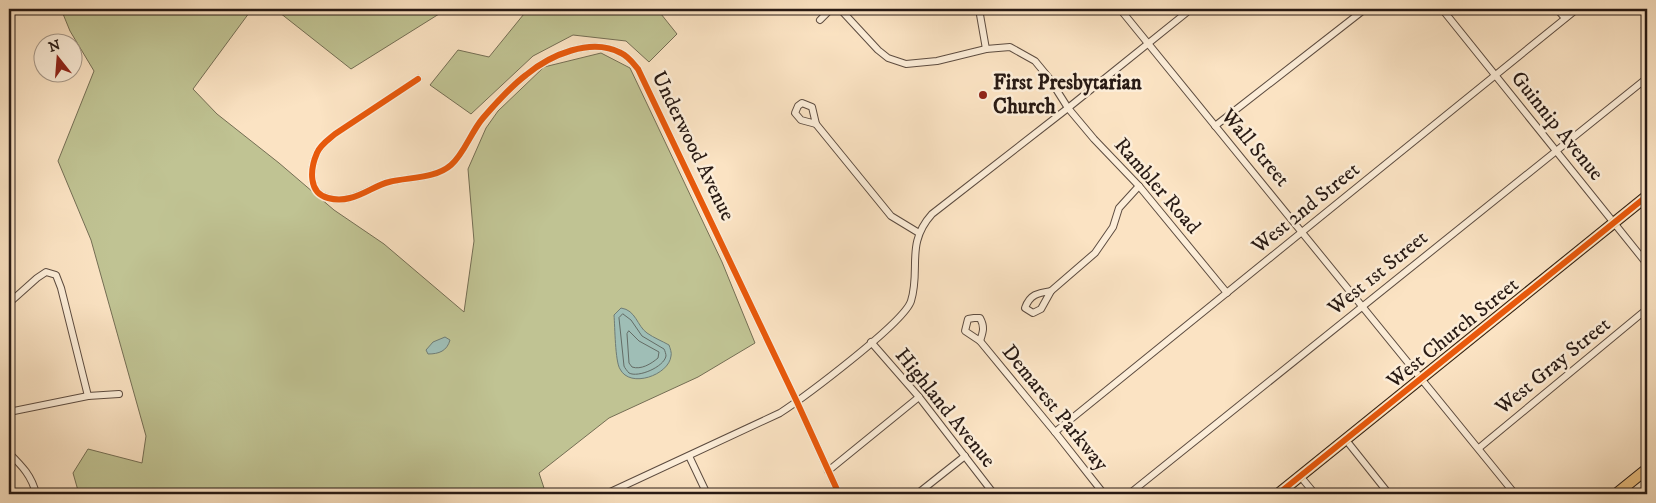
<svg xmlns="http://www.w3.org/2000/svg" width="1656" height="503" viewBox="0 0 1656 503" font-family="'IM FELL DW Pica',serif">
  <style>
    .green { fill: #c0c393; stroke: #746e54 }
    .water { fill: #9fbeb6; stroke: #6f7c75 }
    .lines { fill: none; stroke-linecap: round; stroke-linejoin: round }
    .shore { stroke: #646c65; stroke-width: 1 }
    .street-casing { stroke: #5d4c40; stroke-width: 8 }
    .primary-casing { stroke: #281a14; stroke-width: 12 }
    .street { stroke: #fcedd8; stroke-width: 6 }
    .primary { stroke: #eec282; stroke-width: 10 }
    .cycleway-casing { stroke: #fcedd8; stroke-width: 9 }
    .cycleway { stroke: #e8590c; stroke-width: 6 }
    .poi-dot { fill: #8f2418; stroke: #fcedd8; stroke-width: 2 }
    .labels { text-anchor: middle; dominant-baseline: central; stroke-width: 5; stroke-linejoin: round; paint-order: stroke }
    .poi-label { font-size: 21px; font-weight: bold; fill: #281a14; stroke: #fcedd8; text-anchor: start }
    .street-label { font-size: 21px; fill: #281a14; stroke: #fcedd8 }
  </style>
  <rect width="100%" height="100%" fill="#fbe3c3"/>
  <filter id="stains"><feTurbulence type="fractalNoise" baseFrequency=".004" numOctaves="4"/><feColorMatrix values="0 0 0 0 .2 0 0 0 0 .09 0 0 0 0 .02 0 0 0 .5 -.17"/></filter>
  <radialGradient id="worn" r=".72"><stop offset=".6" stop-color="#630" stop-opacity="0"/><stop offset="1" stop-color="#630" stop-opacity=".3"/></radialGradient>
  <g class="green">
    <polygon points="61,9 252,9 193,89 217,114 279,163 334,210 384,244 464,312 474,241 468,169 486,128 498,111 544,67 601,53 630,68 722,262 755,343 698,377 609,418 539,473 546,494 79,494 73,473 88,449 142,463 146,436 91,240 58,161 94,71 70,31"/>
    <polygon points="275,9 447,9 351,69"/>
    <polygon points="528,9 657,9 677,34 649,62 626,41 573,35 533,56 471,114 430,85 458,50 489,57"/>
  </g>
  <g class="water">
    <path d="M621,308C636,310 637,326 647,333C654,338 662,341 669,345C670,348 672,353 671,356C669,375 630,389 620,369C615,361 615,327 614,315Z"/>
    <path d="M445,337L450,340C447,351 439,354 428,354L426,350L433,342Z"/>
  </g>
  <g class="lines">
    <g class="shore">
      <path d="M623,314L631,320L642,336L664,349C665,351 666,354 666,356C664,367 638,378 629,373C628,372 624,367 624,366L619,318Z"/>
      <path d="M629,331L639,341L659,352L658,358C651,364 641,370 632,367L629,363L627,334Z"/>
    </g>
    <defs>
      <g id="street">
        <polyline points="840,9 878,50 888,58 906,64 937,61 986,49 1010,47 1035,61 1049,78 1068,108 1094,139 1139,186 1227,293"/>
        <polyline points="979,9 986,49"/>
        <polyline points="1120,9 1515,494"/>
        <polyline points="1442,9 1647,264"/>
        <polyline points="1557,9 1565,18"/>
        <polyline points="820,20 831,9"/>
        <path d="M418,79L335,134C328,140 320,145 317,153C310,169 308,193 328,198C335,200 343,200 350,198C364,195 376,185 389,182C408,177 435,179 451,165C464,154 471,132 483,118C496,103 510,87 526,75C550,55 591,37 621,53C628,56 633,63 638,69L797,402L839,494"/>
        <polygon points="802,103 812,107 816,124 801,120 795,113 798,106"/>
        <polyline points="816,124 891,216 919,233"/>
        <polyline points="1215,126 1365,9"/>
        <polyline points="1051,291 1095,253 1113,227 1119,208 1139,186"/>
        <path d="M1051,291L1041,309L1033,313L1025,308C1030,294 1038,293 1051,291Z"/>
        <polyline points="9,303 37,278 46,272 56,275 61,288 88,396"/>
        <path d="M974,318H980C985,327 983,332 980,341L965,331L968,319Z"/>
        <polyline points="980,341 1055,432 1104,494"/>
        <polyline points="871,342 919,397 994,494"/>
        <polyline points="9,412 88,396 119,394"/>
        <polyline points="1055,432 1577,9"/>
        <polyline points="1346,440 1389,494"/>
        <polyline points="1479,448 1647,309"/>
        <path d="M9,453C22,466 32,476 36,494"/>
        <polyline points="689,456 707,494"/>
        <polyline points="828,471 919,397"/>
        <polyline points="1300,476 1315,494"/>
        <path d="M606,494L780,413C803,398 904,323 911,301C921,269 905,244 932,214L1068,108L1191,9"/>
        <polyline points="917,494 965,456"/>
        <polyline points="1129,494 1647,78"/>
      </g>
      <g id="primary">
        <polyline points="1278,494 1647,196"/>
        <polyline points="1616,494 1647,469"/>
      </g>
    </defs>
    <use href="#street" class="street-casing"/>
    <use href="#primary" class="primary-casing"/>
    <use href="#street" class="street"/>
    <use href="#primary" class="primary"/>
    <defs>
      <g id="cycleway">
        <path d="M418,79L335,134C328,140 320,145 317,153C310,169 308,193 328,198C335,200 343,200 350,198C364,195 376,185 389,182C408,177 435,179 451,165C464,154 471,132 483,118C496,103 510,87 526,75C550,55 591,37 621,53C628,56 633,63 638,69L797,402L839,494"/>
        <polyline points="1278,494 1647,196"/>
      </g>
    </defs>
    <use href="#cycleway" class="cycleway-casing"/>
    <use href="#cycleway" class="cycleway"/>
  </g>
  <circle class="poi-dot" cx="983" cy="95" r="5"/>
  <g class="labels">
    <g class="poi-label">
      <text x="993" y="83">First Presbytarian<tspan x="993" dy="24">Church</tspan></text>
    </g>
    <g class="street-label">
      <text transform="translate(1557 126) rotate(51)">Guinnip Avenue</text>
      <text transform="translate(693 146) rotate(64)">Underwood Avenue</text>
      <text transform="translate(1255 148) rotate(50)">Wall Street</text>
      <text transform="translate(1157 186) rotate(49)">Rambler Road</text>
      <text transform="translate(1306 208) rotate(-39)">West 2nd Street</text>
      <text transform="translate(1378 273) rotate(-39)">West 1st Street</text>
      <text transform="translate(1453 333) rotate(-39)">West Church Street</text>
      <text transform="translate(1553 366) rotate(-39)">West Gray Street</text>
      <text transform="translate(945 408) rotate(51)">Highland Avenue</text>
      <text transform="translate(1055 408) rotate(51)">Demarest Parkway</text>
    </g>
  </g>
  <rect width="1656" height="503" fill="none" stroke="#fbe3c3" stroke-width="30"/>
  <rect x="10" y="10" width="1636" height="483" fill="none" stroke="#281a14" stroke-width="2.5"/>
  <rect x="15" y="15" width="1626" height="473" fill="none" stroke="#281a14"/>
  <g transform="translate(58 58) rotate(343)"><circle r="24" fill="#fcedd8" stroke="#a7998a"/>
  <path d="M0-4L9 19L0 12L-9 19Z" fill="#8f2418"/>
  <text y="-8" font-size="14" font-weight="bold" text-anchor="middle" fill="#281a14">N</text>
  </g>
  <rect width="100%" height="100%" filter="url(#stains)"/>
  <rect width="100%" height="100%" fill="url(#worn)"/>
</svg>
